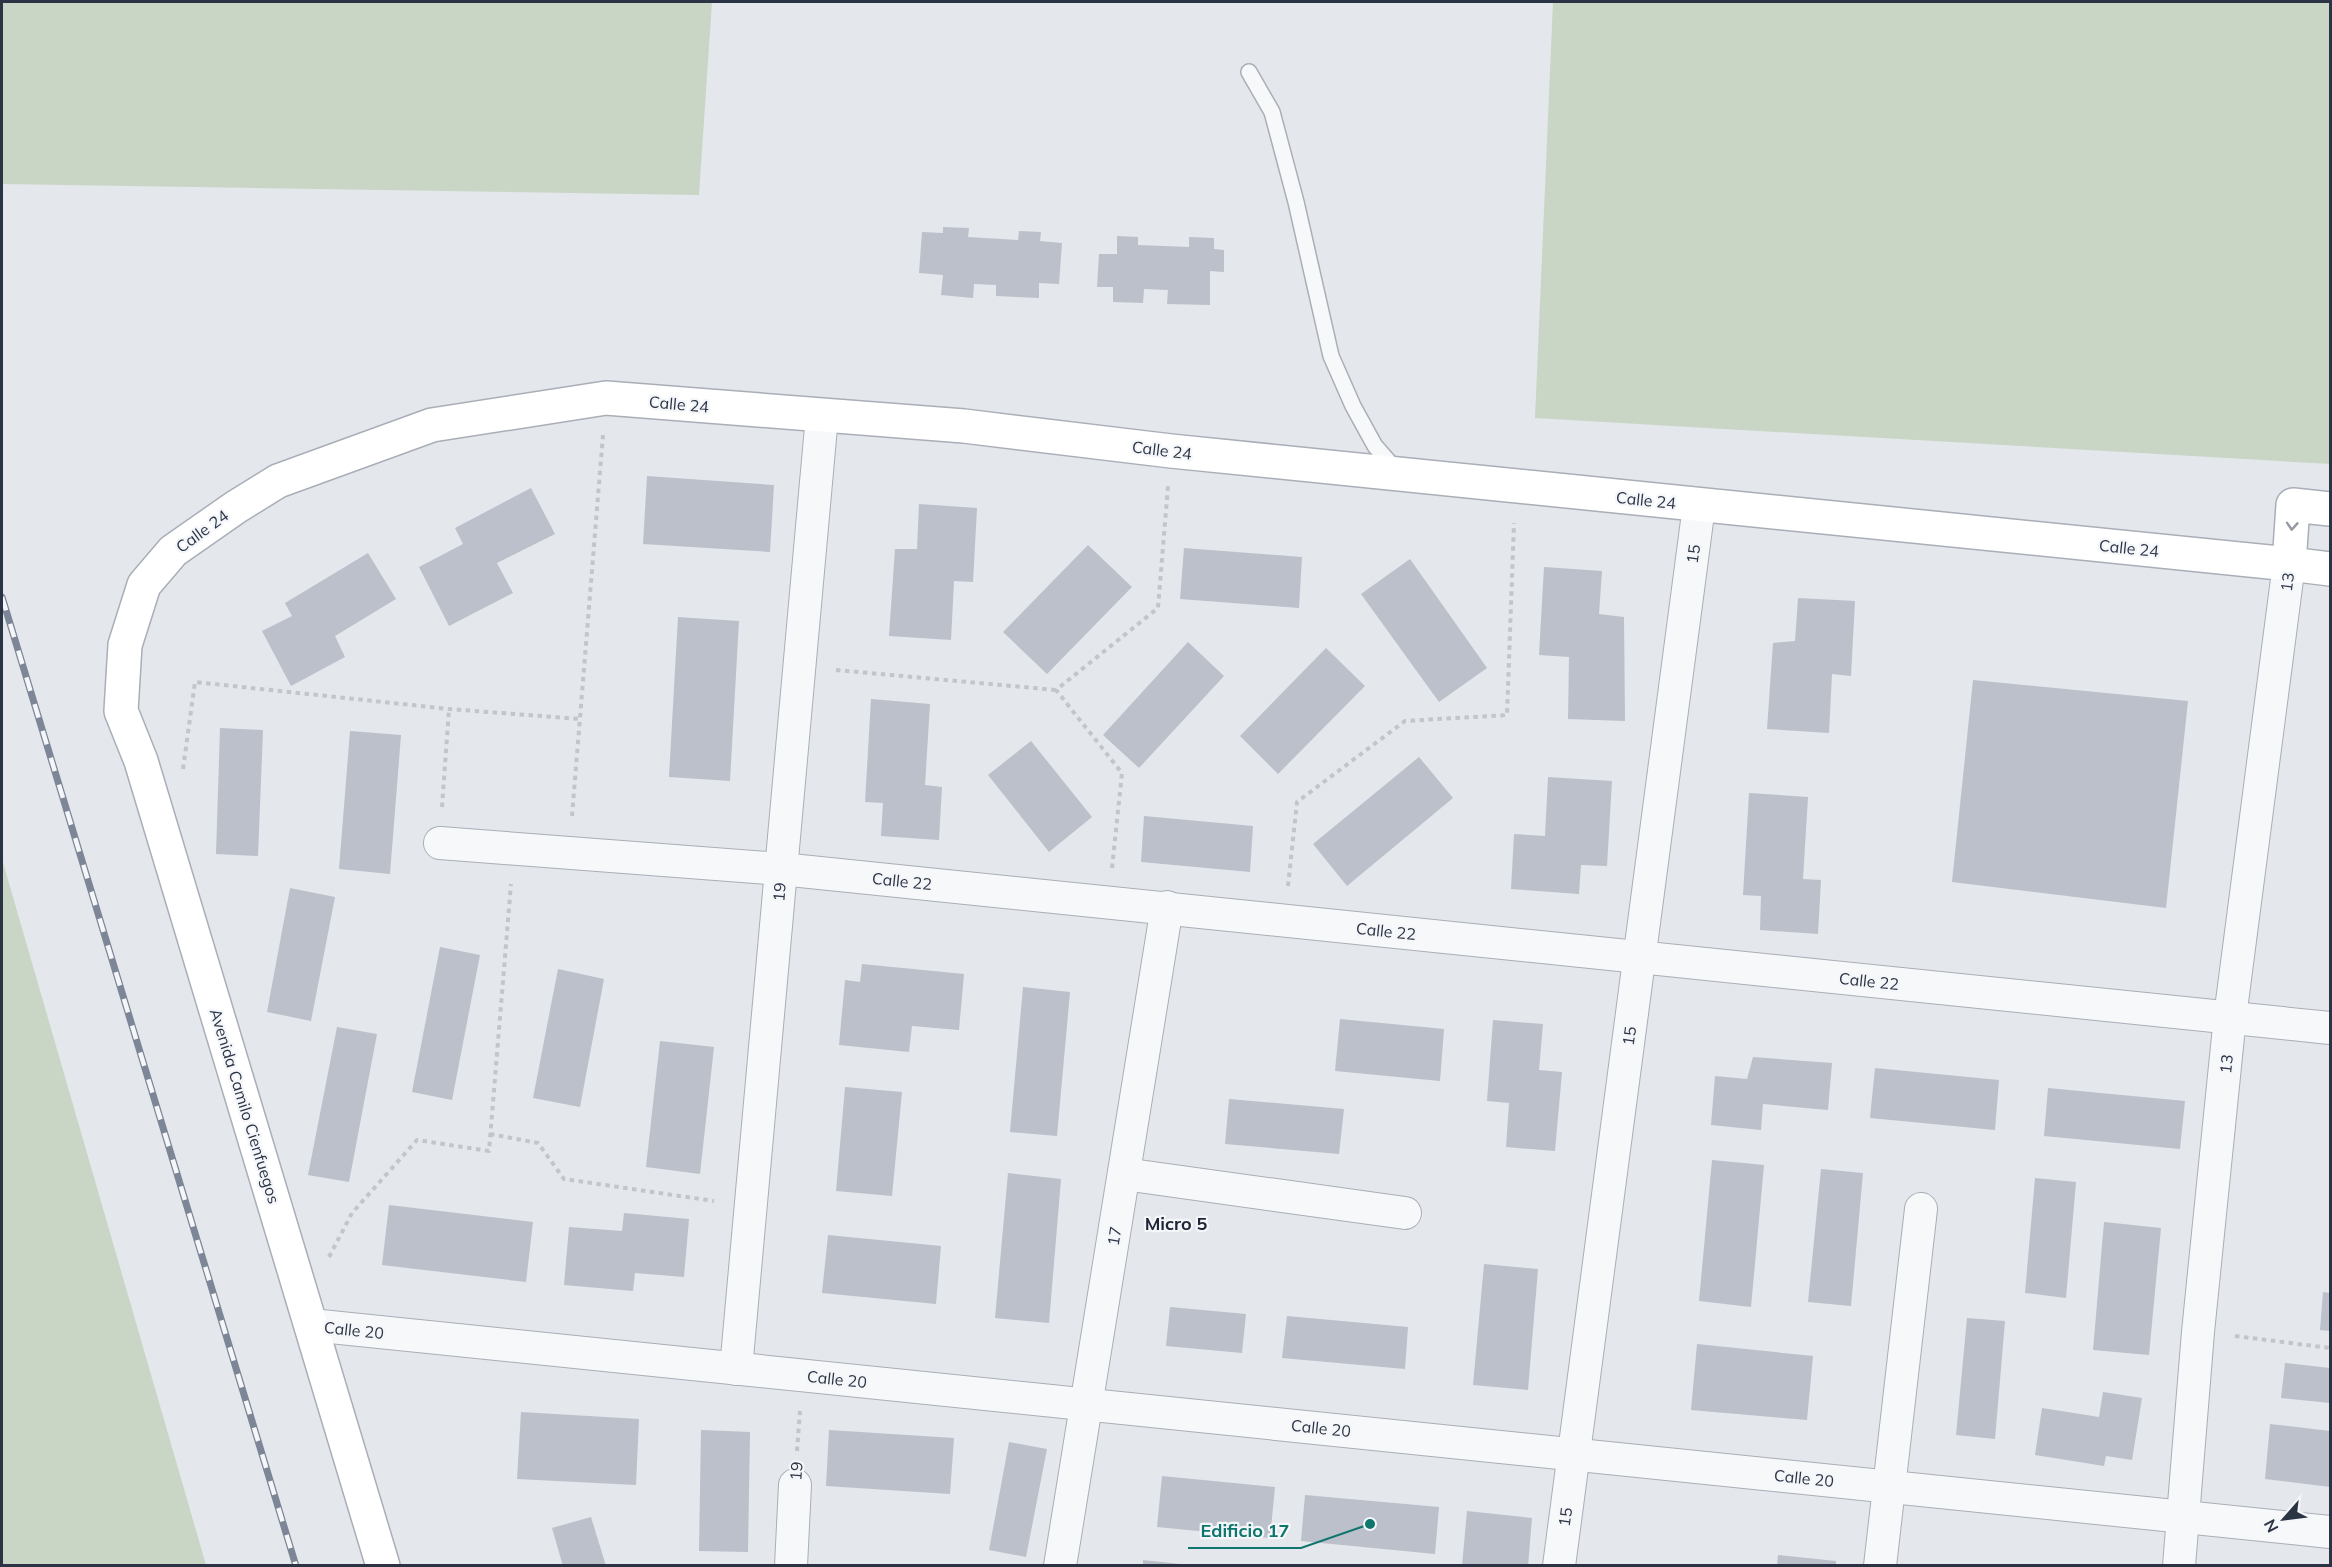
<svg xmlns="http://www.w3.org/2000/svg" width="2332" height="1567" viewBox="0 0 2332 1567" font-family="Mulish,sans-serif">
  <style>
    .green { fill: #c9d6c5 }
    .building { fill: #bbc0ca }
    .lines { fill: none; stroke-linecap: round; stroke-linejoin: round }
    .lane-casing { stroke: #a9aeb7; stroke-width: 18 }
    .street-casing { stroke: #a9aeb7; stroke-width: 34 }
    .secondary-casing { stroke: #a9aeb7; stroke-width: 36 }
    .path { stroke: #c2c5cb; stroke-width: 4; stroke-dasharray: 4.5 4.5; stroke-linecap: butt }
    .lane { stroke: #f7f8fa; stroke-width: 15 }
    .street { stroke: #f7f8fa; stroke-width: 32 }
    .secondary { stroke: #fff; stroke-width: 33 }
    .rail-casing { stroke: #7d8696; stroke-width: 7 }
    .rail { stroke: #f4f6f9; stroke-width: 4.5; stroke-dasharray: 14; stroke-linecap: butt }
    .oneway { stroke: #959aa2 }
    .labels { text-anchor: middle; dominant-baseline: central; stroke-width: 4.5; stroke-linejoin: round; paint-order: stroke }
    .street-label { font-size: 16px; fill: #2b3445; stroke: #f4f6f9 }
    .neighbourhood-label { font-size: 18px; font-weight: bold; fill: #1d2536; stroke: #f4f6f9 }
    .leader { fill: none; stroke: #0f766e; stroke-width: 2 }
    .callout-dot { fill: #0f766e; stroke: #f4f6f9; stroke-width: 2 }
    .callout-label { font-size: 18px; text-anchor: middle; font-weight: bold; fill: #0f766e; stroke: #f4f6f9; stroke-width: 4.5; stroke-linejoin: round; paint-order: stroke }
  </style>
  <rect width="100%" height="100%" fill="#e4e7ec"/>
  <g class="green">
    <polygon points="2,2 712,2 699,195 2,184"/>
    <polygon points="1553,2 2330,2 2330,464 1535,418"/>
    <polygon points="2,859 206,1565 2,1565"/>
  </g>
  <g class="building">
    <polygon points="943,227 969,228 968,237 1018,240 1019,231 1041,232 1040,241 1062,243 1059,284 1039,283 1039,298 996,296 996,285 974,284 973,298 941,295 943,275 919,273 922,232 943,233"/>
    <polygon points="1117,236 1138,237 1138,245 1189,247 1189,237 1214,238 1214,249 1224,250 1224,272 1210,271 1210,305 1167,304 1168,290 1144,289 1143,303 1113,302 1113,287 1097,287 1099,254 1117,254"/>
    <polygon points="647,476 774,485 770,552 643,544"/>
    <polygon points="531,488 555,534 497,563 513,593 449,626 419,567 463,544 455,528"/>
    <polygon points="919,504 977,508 973,582 954,581 951,640 889,636 895,549 917,549"/>
    <polygon points="1088,545 1132,587 1047,674 1003,632"/>
    <polygon points="1184,548 1302,557 1299,608 1180,599"/>
    <polygon points="368,553 396,599 335,636 345,657 291,686 262,631 292,616 285,603"/>
    <polygon points="1410,559 1487,668 1439,702 1361,594"/>
    <polygon points="1544,567 1602,571 1599,614 1624,617 1625,721 1568,719 1569,657 1539,655"/>
    <polygon points="1798,598 1855,601 1851,676 1832,674 1829,733 1767,729 1773,643 1795,641"/>
    <polygon points="678,617 739,621 730,781 669,777"/>
    <polygon points="1188,642 1224,676 1139,768 1103,735"/>
    <polygon points="1326,648 1365,686 1278,774 1240,736"/>
    <polygon points="1973,680 2188,701 2166,908 1952,882"/>
    <polygon points="871,699 930,704 925,785 942,787 939,840 881,836 883,803 865,802"/>
    <polygon points="220,728 263,730 258,856 216,854"/>
    <polygon points="350,731 401,735 390,874 339,869"/>
    <polygon points="1031,741 1092,817 1049,852 988,775"/>
    <polygon points="1419,757 1453,798 1347,886 1313,844"/>
    <polygon points="1548,777 1612,781 1607,866 1581,865 1579,894 1511,889 1514,834 1545,836"/>
    <polygon points="1749,793 1808,797 1803,879 1821,880 1818,934 1760,930 1761,896 1743,895"/>
    <polygon points="1144,816 1253,826 1250,872 1141,862"/>
    <polygon points="290,888 335,897 311,1021 267,1012"/>
    <polygon points="440,947 480,955 452,1100 412,1092"/>
    <polygon points="862,964 964,974 959,1030 912,1026 909,1052 839,1045 845,980 860,982"/>
    <polygon points="558,969 604,979 580,1107 533,1098"/>
    <polygon points="1023,987 1070,992 1057,1136 1010,1132"/>
    <polygon points="1340,1019 1444,1029 1440,1081 1335,1071"/>
    <polygon points="1493,1020 1543,1024 1539,1070 1562,1072 1555,1151 1506,1147 1509,1103 1487,1101"/>
    <polygon points="337,1027 377,1034 349,1182 308,1175"/>
    <polygon points="660,1041 714,1047 700,1174 646,1167"/>
    <polygon points="1753,1057 1832,1063 1828,1110 1763,1104 1761,1130 1711,1125 1715,1076 1747,1079"/>
    <polygon points="1875,1068 1999,1080 1995,1130 1870,1118"/>
    <polygon points="845,1087 902,1092 892,1196 836,1191"/>
    <polygon points="2048,1088 2185,1101 2180,1149 2044,1136"/>
    <polygon points="1229,1099 1344,1109 1339,1154 1225,1144"/>
    <polygon points="1712,1160 1764,1165 1751,1307 1699,1301"/>
    <polygon points="1821,1169 1863,1173 1851,1306 1808,1302"/>
    <polygon points="1008,1173 1061,1179 1049,1323 995,1318"/>
    <polygon points="2035,1178 2076,1182 2066,1298 2025,1293"/>
    <polygon points="389,1205 533,1222 526,1282 382,1265"/>
    <polygon points="624,1213 689,1219 684,1277 635,1273 633,1291 564,1285 569,1227 622,1231"/>
    <polygon points="2104,1222 2161,1228 2149,1355 2093,1350"/>
    <polygon points="828,1235 941,1246 936,1304 822,1293"/>
    <polygon points="1484,1264 1538,1269 1528,1390 1473,1385"/>
    <polygon points="2323,1292 2330,1293 2330,1331 2320,1330"/>
    <polygon points="1170,1307 1246,1314 1242,1353 1166,1346"/>
    <polygon points="1287,1316 1408,1327 1405,1369 1282,1358"/>
    <polygon points="1967,1318 2005,1321 1995,1439 1956,1435"/>
    <polygon points="1697,1344 1813,1356 1807,1420 1691,1410"/>
    <polygon points="2285,1363 2330,1368 2330,1403 2281,1398"/>
    <polygon points="2103,1392 2142,1398 2132,1460 2106,1456 2104,1466 2035,1455 2042,1408 2099,1417"/>
    <polygon points="521,1412 639,1419 636,1485 517,1479"/>
    <polygon points="2270,1424 2330,1431 2330,1487 2265,1479"/>
    <polygon points="701,1430 750,1432 748,1552 699,1551"/>
    <polygon points="829,1430 954,1438 950,1494 826,1486"/>
    <polygon points="1009,1442 1047,1449 1026,1557 989,1550"/>
    <polygon points="1162,1476 1275,1487 1270,1538 1157,1527"/>
    <polygon points="1305,1495 1439,1507 1435,1554 1301,1541"/>
    <polygon points="1467,1511 1532,1518 1528,1566 1462,1566"/>
    <polygon points="591,1517 606,1566 563,1566 552,1528"/>
    <polygon points="1778,1555 1836,1561 1836,1566 1777,1566"/>
    <polygon points="1143,1560 1180,1564 1179,1566 1143,1566"/>
  </g>
  <g class="lines">
    <defs>
      <polyline id="lane" points="1249,72 1272,112 1296,202 1331,356 1353,406 1375,446 1396,470"/>
      <g id="street">
        <polyline points="440,843 781,869 2330,1028"/>
        <polyline points="1124,1174 1405,1213"/>
        <polyline points="311,1325 2330,1532"/>
        <polyline points="736,1369 822,416"/>
        <polyline points="791,1566 795,1485"/>
        <polyline points="1060,1566 1167,907"/>
        <polyline points="1559,1566 1699,506"/>
        <polyline points="1880,1566 1921,1209"/>
        <polyline points="2179,1566 2198,1332 2230,1017 2289,564"/>
      </g>
      <g id="secondary">
        <polyline points="2330,509 2293,505 2289,564 2330,569"/>
        <polyline points="383,1566 141,761 121,711 125,645 144,585 173,551 236,507 278,481 432,425 606,398 964,426 1171,451 2289,564"/>
      </g>
    </defs>
    <use href="#lane" class="lane-casing"/>
    <use href="#street" class="street-casing"/>
    <use href="#secondary" class="secondary-casing"/>
    <g class="path">
      <polyline points="836,670 1056,690"/>
      <polyline points="183,769 195,682 449,709 580,719"/>
      <polyline points="442,807 449,709"/>
      <polyline points="572,816 603,435"/>
      <polyline points="1112,868 1122,773 1056,690 1158,608 1168,486"/>
      <polyline points="1288,886 1297,802 1405,721 1507,715 1514,523"/>
      <polyline points="490,1134 538,1143 564,1179 714,1201"/>
      <polyline points="329,1257 352,1213 417,1140 489,1151 511,884"/>
      <polyline points="2235,1336 2330,1348"/>
      <polyline points="797,1451 800,1411"/>
    </g>
    <use href="#lane" class="lane"/>
    <use href="#street" class="street"/>
    <use href="#secondary" class="secondary"/>
    <defs>
      <polyline id="rail" points="2,597 296,1566"/>
    </defs>
    <use href="#rail" class="rail-casing"/>
    <use href="#rail" class="rail"/>
  </g>
  <defs><path id="oneway-chevron" d="M-2-3.5L2.5 0L-2 3.5" fill="none" stroke-width="1.6" stroke-linecap="round" stroke-linejoin="round" transform="scale(1.5)"/></defs>
  <use class="oneway" href="#oneway-chevron" transform="translate(2292 526) rotate(94)"/>
  <g class="labels">
    <g class="street-label">
      <text transform="translate(679 404) rotate(5)">Calle 24</text>
      <text transform="translate(1162 450) rotate(7)">Calle 24</text>
      <text transform="translate(1646 500) rotate(6)">Calle 24</text>
      <text transform="translate(202 531) rotate(-36)">Calle 24</text>
      <text transform="translate(2129 548) rotate(6)">Calle 24</text>
      <text transform="translate(1693 554) rotate(-82)">15</text>
      <text transform="translate(2287 582) rotate(-83)">13</text>
      <text transform="translate(902 881) rotate(6)">Calle 22</text>
      <text transform="translate(779 892) rotate(-85)">19</text>
      <text transform="translate(1386 931) rotate(6)">Calle 22</text>
      <text transform="translate(1869 981) rotate(6)">Calle 22</text>
      <text transform="translate(1629 1036) rotate(-82)">15</text>
      <text transform="translate(2226 1064) rotate(-84)">13</text>
      <text transform="translate(245 1106) rotate(73)">Avenida Camilo Cienfuegos</text>
      <text transform="translate(1114 1236) rotate(-81)">17</text>
      <text transform="translate(354 1330) rotate(6)">Calle 20</text>
      <text transform="translate(837 1379) rotate(6)">Calle 20</text>
      <text transform="translate(1321 1428) rotate(6)">Calle 20</text>
      <text transform="translate(796 1471) rotate(-86)">19</text>
      <text transform="translate(1804 1478) rotate(6)">Calle 20</text>
      <text transform="translate(1565 1517) rotate(-82)">15</text>
    </g>
    <g class="neighbourhood-label">
      <text x="1176" y="1223">Micro 5</text>
    </g>
  </g>
  <path class="leader" d="M1370 1524L1301 1548H1188"/>
  <circle class="callout-dot" cx="1370" cy="1524" r="6"/>
  <g class="callout-label">
    <text x="1245" y="1537">Edificio 17</text>
  </g>
  <rect width="2332" height="1567" fill="none" stroke="#2b3445" stroke-width="6"/>
  <g transform="translate(2284 1519) rotate(242)" stroke="#f4f6f9" stroke-width="4.5" paint-order="stroke">
  <path d="M0-4.5L10 22L0 15L-10 22Z" fill="#2b3445"/>
  <text y="-9" font-size="16" font-weight="bold" text-anchor="middle" fill="#2b3445">N</text>
  </g>
</svg>
